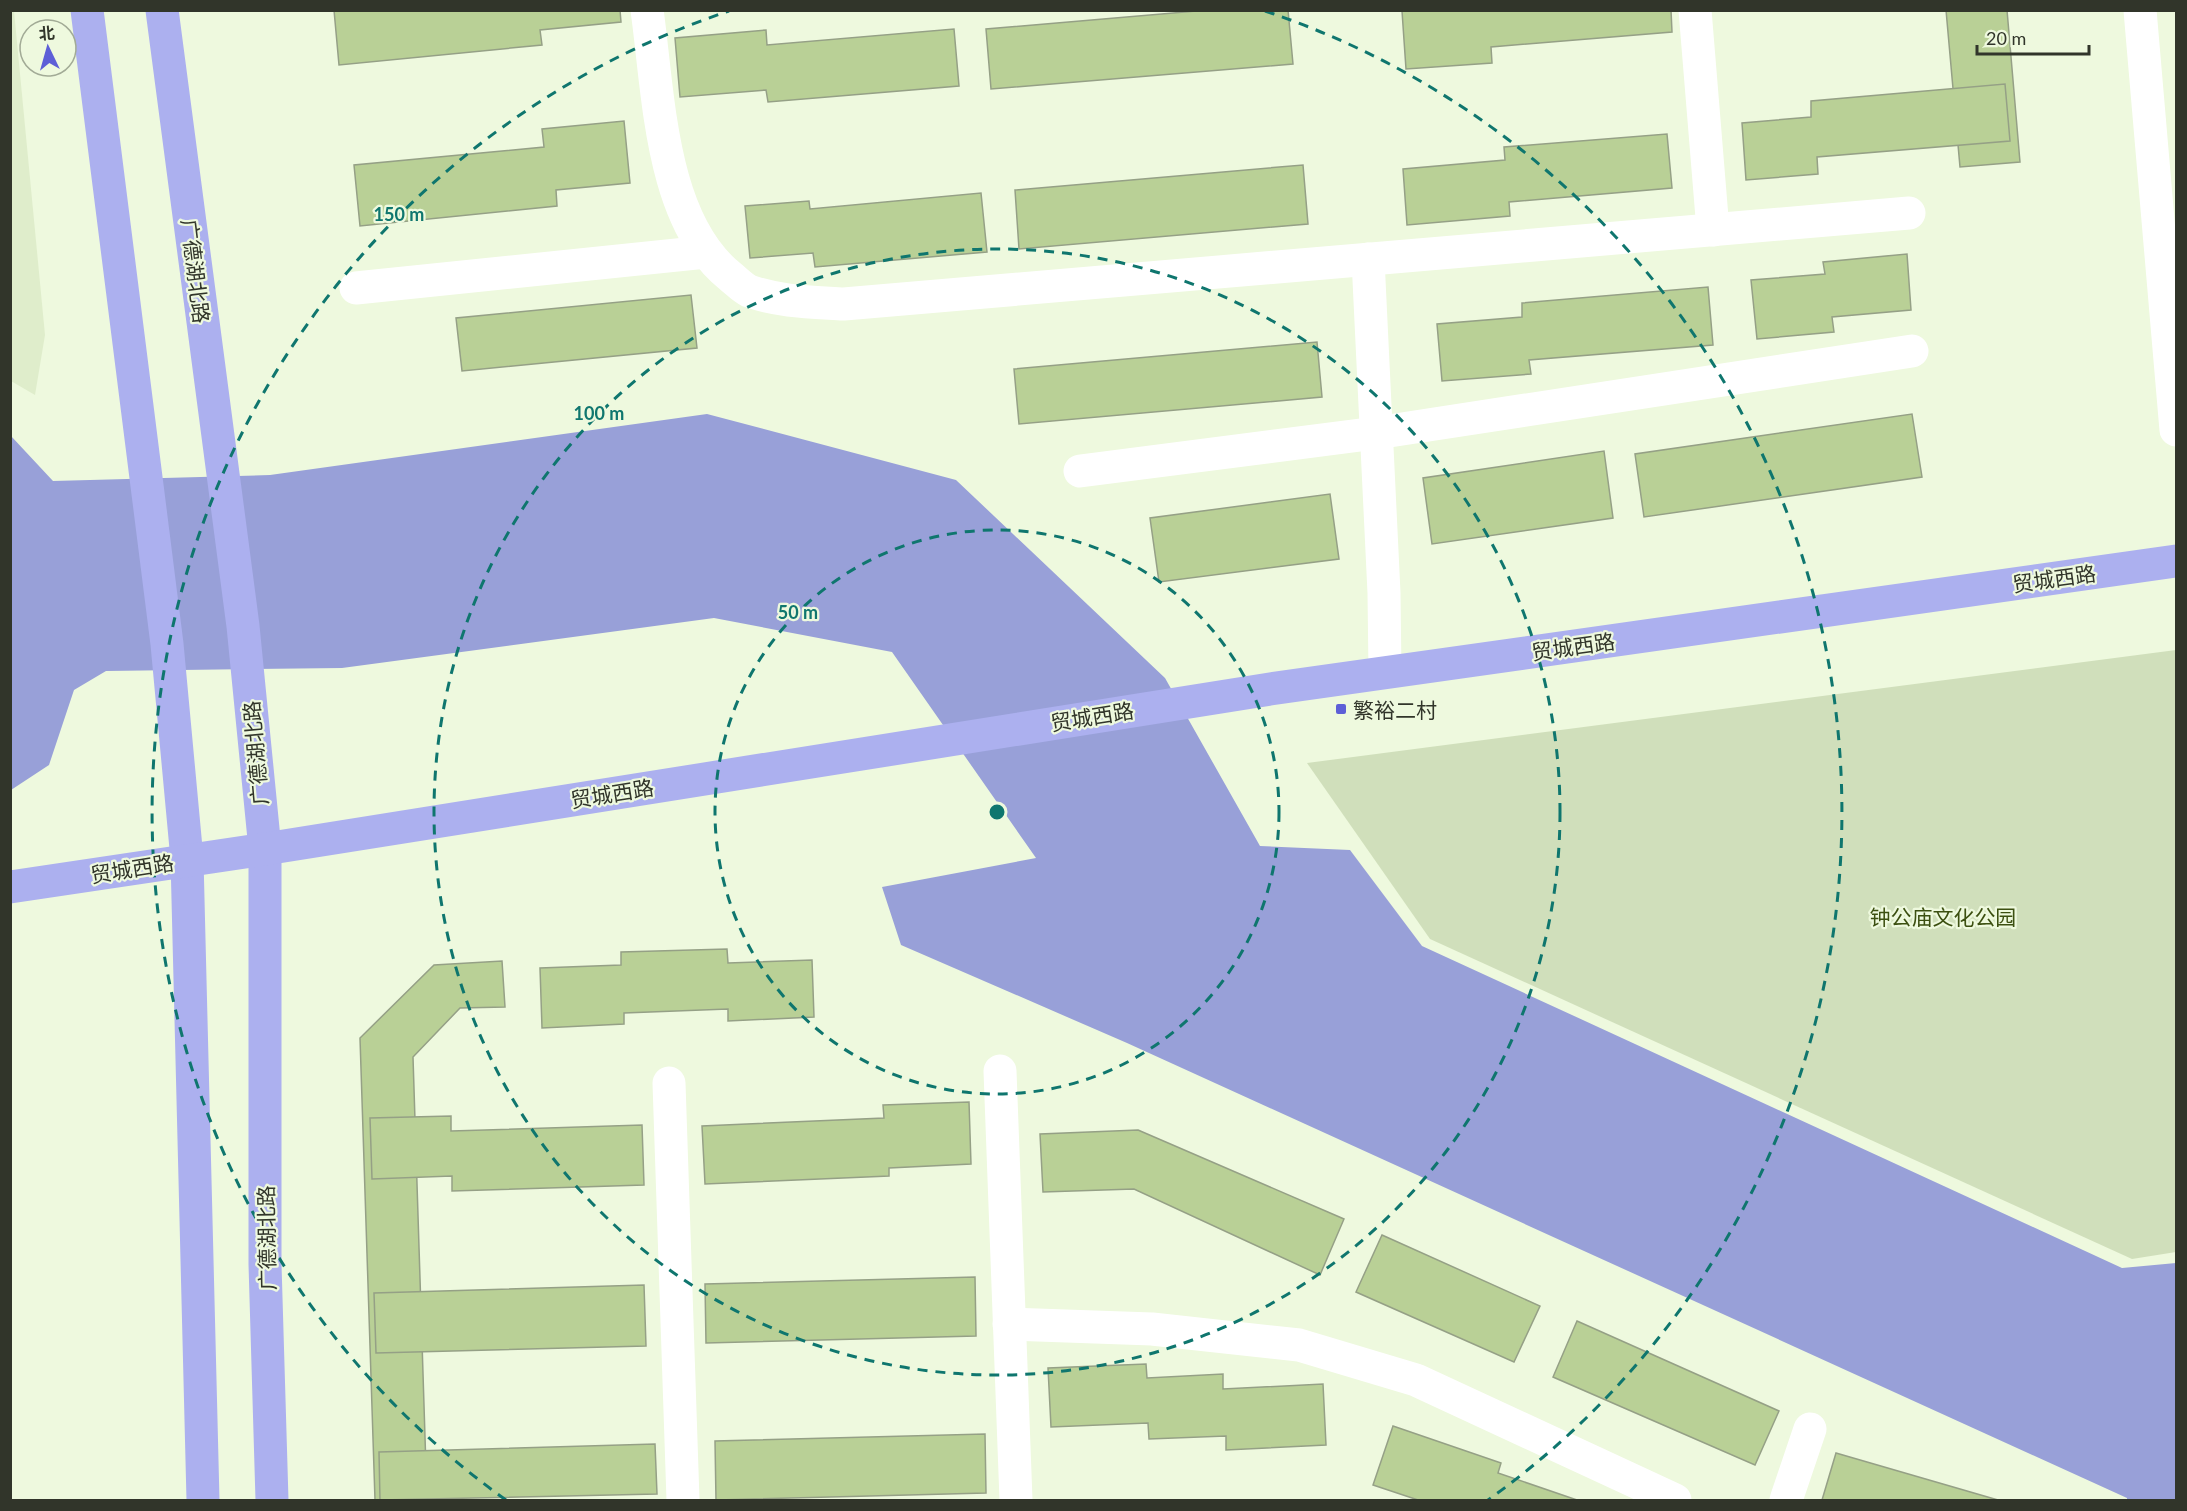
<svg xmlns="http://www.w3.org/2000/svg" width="2187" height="1511" viewBox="0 0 2187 1511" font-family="Lato,'Noto Sans SC',sans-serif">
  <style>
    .built { fill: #dfedcb }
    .green { fill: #d0dfbb }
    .water { fill: #98a0d8 }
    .building { fill: #b9d096; stroke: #95a086; stroke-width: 1.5 }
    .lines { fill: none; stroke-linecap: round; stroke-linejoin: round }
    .minor { stroke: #fff; stroke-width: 33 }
    .major { stroke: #acb0ef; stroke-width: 33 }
    .ring { fill: none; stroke: #0f766e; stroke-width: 3; stroke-dasharray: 10 8 }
    .poi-dot { fill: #5d5fd7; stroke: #eef9de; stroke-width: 2 }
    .labels { text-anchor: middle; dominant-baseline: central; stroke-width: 4.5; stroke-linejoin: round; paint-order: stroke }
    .street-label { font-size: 21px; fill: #31352a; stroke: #eef9de }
    .poi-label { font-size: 21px; fill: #31352a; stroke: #eef9de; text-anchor: start }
    .park-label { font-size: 21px; fill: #3c5011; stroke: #eef9de }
    .centre { fill: #0f766e; stroke: #eef9de; stroke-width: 3 }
    .ring-label { font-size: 18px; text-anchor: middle; font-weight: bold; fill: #0f766e; stroke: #eef9de; stroke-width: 4.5; stroke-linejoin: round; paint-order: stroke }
  </style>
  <rect width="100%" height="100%" fill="#eef9de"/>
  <polygon class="built" points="14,11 45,335 35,395 11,381 10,11"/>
  <polygon class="green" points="2176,650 2176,1252 2132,1259 1430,939 1307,763"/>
  <polygon class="water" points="707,414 956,480 1165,678 1260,846 1350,850 1422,946 2122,1268 2176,1263 2176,1500 2127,1500 2127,1498 1127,1043 901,945 882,887 1036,858 892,652 714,618 342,668 106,671 74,690 49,765 11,790 11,436 53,481 270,475"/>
  <g class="building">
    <polygon points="334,10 620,10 621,22 540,30 542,45 339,65"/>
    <polygon points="1208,10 1288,10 1293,64 991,89 986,29"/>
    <polygon points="1671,10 1672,32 1491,47 1492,63 1406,69 1402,11"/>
    <polygon points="1946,10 2007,10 2020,162 1960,167"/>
    <polygon points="954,29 959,86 768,102 766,90 680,97 675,38 766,30 767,45"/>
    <polygon points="2005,84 2010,141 1817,157 1818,174 1746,180 1742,123 1811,117 1811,101"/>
    <polygon points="624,121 630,183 556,190 557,206 360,226 354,165 544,147 542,129"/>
    <polygon points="1667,134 1672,188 1509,202 1510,216 1407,225 1403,169 1505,160 1504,147"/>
    <polygon points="1303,165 1308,224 1019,249 1015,190"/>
    <polygon points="981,193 987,252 815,267 813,253 750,258 745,206 809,201 810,209"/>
    <polygon points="1907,254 1911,310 1832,317 1834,332 1757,339 1751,280 1825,274 1823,262"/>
    <polygon points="1708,287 1713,345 1529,360 1531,374 1442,381 1437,324 1522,317 1522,303"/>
    <polygon points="691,295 697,348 462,371 456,318"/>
    <polygon points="1317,342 1322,397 1019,424 1014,369"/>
    <polygon points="1912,414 1922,477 1644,517 1635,454"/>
    <polygon points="1604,451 1613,518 1432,544 1423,478"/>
    <polygon points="1330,494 1339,559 1159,582 1150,518"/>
    <polygon points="727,949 728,963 812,960 814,1017 728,1021 728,1009 624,1013 624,1024 542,1028 540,968 621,965 621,952"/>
    <polygon points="502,961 505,1007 460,1008 413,1057 427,1500 375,1500 360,1038 434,965"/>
    <polygon points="969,1102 971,1164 889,1168 889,1176 705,1184 702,1126 884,1118 883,1105"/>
    <polygon points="451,1116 451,1131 642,1125 644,1185 452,1191 452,1176 372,1179 370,1118"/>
    <polygon points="1138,1130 1344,1219 1320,1275 1134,1189 1043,1192 1040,1134"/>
    <polygon points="1382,1235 1540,1306 1514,1362 1356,1292"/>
    <polygon points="975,1277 976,1336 706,1343 705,1284"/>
    <polygon points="644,1285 646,1346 376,1353 374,1293"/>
    <polygon points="1577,1321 1779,1411 1755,1465 1553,1377"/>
    <polygon points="1146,1364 1147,1378 1223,1374 1223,1389 1323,1384 1326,1445 1226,1450 1226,1436 1149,1439 1148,1423 1051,1427 1048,1368"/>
    <polygon points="1393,1426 1501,1463 1498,1473 1577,1500 1418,1500 1373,1485"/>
    <polygon points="985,1434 986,1493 716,1500 715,1441"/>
    <polygon points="655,1444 657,1494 380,1500 379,1452"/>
    <polygon points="1836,1453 1998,1500 1822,1500"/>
  </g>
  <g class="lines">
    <g class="minor">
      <path d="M647,10C659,95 660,221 731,277C737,282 743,288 749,291C780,302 812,302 844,304L1909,213"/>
      <polyline points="1695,10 1713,230"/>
      <polyline points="2140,10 2176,430"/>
      <polyline points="1368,259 1384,593 1385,672"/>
      <polyline points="356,288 706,252"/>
      <polyline points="1080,471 1376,433 1912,351"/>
      <polyline points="1000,1071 1016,1500"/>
      <polyline points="669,1083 683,1500"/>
      <polyline points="1009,1324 1152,1329 1299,1345 1416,1380 1675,1500"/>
      <polyline points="1786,1500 1810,1429"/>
    </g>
    <g class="major">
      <polyline points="87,10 167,644 187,859 203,1500"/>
      <polyline points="162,10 243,626 265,849 265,1264 272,1500"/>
      <polyline points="10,887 265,849 1270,689 2176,561"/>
    </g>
  </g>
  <g class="ring">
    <circle cx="997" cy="812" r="282"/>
    <circle cx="997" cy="812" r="563"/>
    <path d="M506 1500A845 845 0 0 1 729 11M1265 11A845 845 0 0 1 1488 1500"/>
  </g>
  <rect class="poi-dot" x="1335" y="703" width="12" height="12" rx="3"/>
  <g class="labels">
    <g class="street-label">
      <text transform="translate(196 271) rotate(83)">广德湖北路</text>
      <text transform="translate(2054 578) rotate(-8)">贸城西路</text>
      <text transform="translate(1573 646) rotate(-8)">贸城西路</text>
      <text transform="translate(1092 716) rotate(-9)">贸城西路</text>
      <text transform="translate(255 753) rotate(-95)">广德湖北路</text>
      <text transform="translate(612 793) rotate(-9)">贸城西路</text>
      <text transform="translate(132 868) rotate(-9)">贸城西路</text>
      <text transform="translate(266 1238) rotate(-91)">广德湖北路</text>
    </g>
    <g class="poi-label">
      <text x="1353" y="709">繁裕二村</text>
    </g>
    <g class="park-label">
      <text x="1943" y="916">钟公庙文化公园</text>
    </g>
  </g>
  <circle cx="997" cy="812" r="9" class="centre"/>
  <g class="ring-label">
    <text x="399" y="221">150 m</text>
    <text x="599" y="420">100 m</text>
    <text x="798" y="619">50 m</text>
  </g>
  <rect width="2187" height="1511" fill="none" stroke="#31352a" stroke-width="24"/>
  <g transform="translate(48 48) rotate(355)"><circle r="28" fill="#eef9de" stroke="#a2ab96" stroke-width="1.5"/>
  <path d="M0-4.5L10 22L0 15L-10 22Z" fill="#5d5fd7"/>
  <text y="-9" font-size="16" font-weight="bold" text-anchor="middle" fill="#31352a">北</text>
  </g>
  <path d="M1977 45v9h112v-9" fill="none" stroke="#31352a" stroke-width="3"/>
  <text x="1986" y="45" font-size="18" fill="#31352a" stroke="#eef9de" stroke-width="4.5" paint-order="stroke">20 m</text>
</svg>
